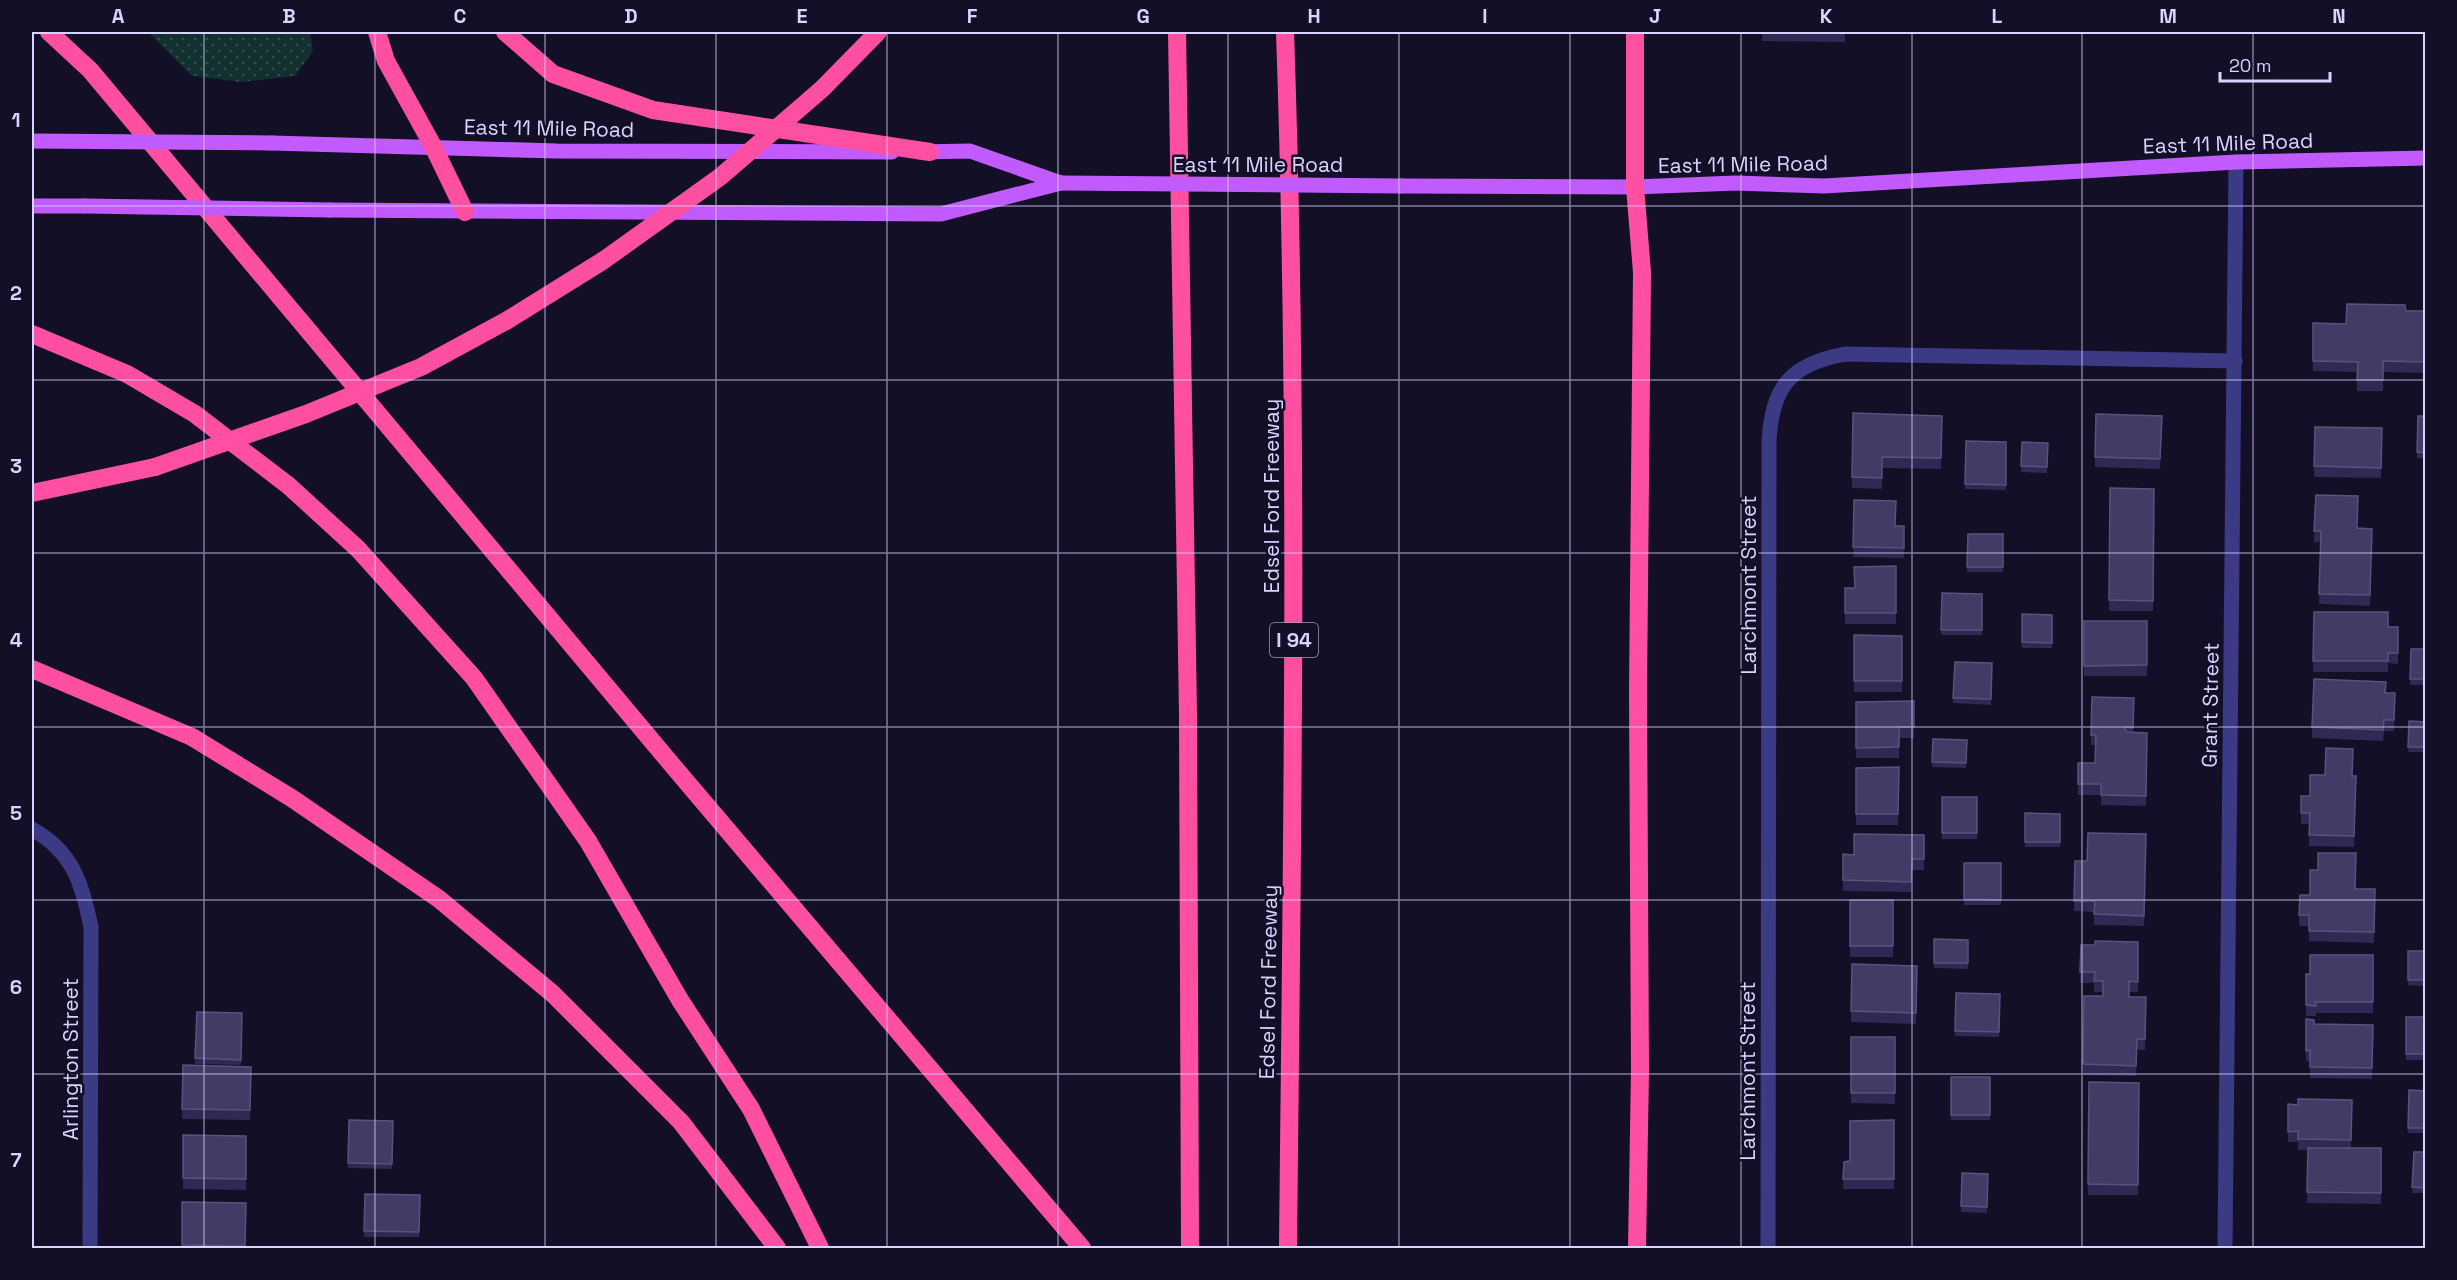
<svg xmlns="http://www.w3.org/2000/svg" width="2457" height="1280" viewBox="0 0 2457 1280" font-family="'Space Grotesk',sans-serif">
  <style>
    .grass { fill: url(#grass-dots) }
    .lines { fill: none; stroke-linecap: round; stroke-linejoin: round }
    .minor { stroke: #3d3a85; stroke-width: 15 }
    .major { stroke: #c25bff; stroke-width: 15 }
    .highway { stroke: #ff4fa3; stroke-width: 18 }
    .major-bridge { stroke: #c25bff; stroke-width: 15 }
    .highway-bridge { stroke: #ff4fa3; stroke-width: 18 }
    .wall { fill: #312854 }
    .building { fill: #433a66; stroke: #5a527e; stroke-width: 1.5 }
    .grid { fill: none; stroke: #d9d4ff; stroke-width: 1.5; stroke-opacity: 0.55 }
    .labels { text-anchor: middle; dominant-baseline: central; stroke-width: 5; stroke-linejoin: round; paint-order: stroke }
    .shield { fill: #130f26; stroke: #9e99be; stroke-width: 1.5 }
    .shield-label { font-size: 20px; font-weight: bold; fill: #d9d4ff }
    .street-label { font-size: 21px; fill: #d9d4ff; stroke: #130f26 }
    .neatline { fill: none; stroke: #d9d4ff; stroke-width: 2 }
    .grid-label { font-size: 20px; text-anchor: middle; font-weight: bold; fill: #d9d4ff }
  </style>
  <defs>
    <pattern id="grass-dots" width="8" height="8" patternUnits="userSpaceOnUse" patternTransform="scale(1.5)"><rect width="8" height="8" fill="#12302f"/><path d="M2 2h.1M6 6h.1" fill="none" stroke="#344d4e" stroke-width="1.8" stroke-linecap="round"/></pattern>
  </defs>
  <rect width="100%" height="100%" fill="#130f26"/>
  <polygon class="grass" points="148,32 310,32 313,51 295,76 241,82 192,76"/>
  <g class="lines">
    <g class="minor">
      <path d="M32,829C73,852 82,883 91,927L90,1248"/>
      <path d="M1768,1248L1769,441C1772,386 1791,364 1845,354L2235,361"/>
      <polyline points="2225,1248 2236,162"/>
    </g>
    <g class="major">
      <polyline points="272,143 557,151 892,152"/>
      <polyline points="919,152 970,151 1061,183"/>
      <polyline points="1401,186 1635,187 1736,183 1824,186 2236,162 2426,158"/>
      <polyline points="32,206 85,206"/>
      <polyline points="329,210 941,214 1061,183"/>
    </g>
    <g class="highway">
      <polyline points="49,32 90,70 673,766 1082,1248"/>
      <polyline points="377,32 386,61 433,146 465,212"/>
      <polyline points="505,32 553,74 653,110 930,152"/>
      <polyline points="1177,32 1188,714 1190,1248"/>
      <path d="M1285,32C1299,437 1292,843 1288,1248"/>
      <polyline points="1635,32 1635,187 1642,272 1638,691 1640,1071 1637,1248"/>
      <polyline points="32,334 127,374 195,414 289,486 358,549 474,678 588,841 680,1000 751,1109 820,1248"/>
      <polyline points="32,493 155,467"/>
      <polyline points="32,669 192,737 293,799 439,899 553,994 681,1122 777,1248"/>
    </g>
    <g class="major-bridge">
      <polyline points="32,141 272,143"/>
      <polyline points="1061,183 1401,186"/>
      <polyline points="85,206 329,210"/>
    </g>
    <polyline class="highway-bridge" points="155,467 306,414 421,367 506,321 604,260 720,177 822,89 878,32"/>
  </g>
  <g class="wall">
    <polygon points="1762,32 1845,32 1845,42 1762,41"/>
    <polygon points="2406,311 2426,311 2425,373 2383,372 2383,391 2357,391 2357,372 2313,371 2313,323 2346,324"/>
    <polygon points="1942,416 1941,469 1882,468 1882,489 1852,488 1852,477"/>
    <polygon points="2162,416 2160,469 2095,467 2095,457"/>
    <polygon points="2418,416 2426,416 2426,458 2417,458"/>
    <polygon points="2315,427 2382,428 2381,478 2314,477"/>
    <polygon points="1966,441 2006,442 2006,490 1965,489"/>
    <polygon points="2022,442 2048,443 2047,473 2021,472"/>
    <polygon points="2110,488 2154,489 2153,611 2109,611"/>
    <polygon points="2316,495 2357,528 2372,529 2370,606 2319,604 2321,542 2314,542"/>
    <polygon points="1854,500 1896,526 1904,526 1904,558 1853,557"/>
    <polygon points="1968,534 2003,534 2003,572 1967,572"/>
    <polygon points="1896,566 1896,624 1845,624 1845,588 1855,588"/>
    <polygon points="1942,593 1982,594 1982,635 1941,635"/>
    <polygon points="2314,612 2388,627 2398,627 2398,664 2388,663 2388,672 2313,672"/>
    <polygon points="2022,614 2052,615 2052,648 2022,648"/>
    <rect x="2084" y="621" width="63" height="55"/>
    <polygon points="1854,635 1902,636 1902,692 1854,692"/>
    <polygon points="2411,649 2426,649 2426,685 2410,685"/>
    <polygon points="1955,662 1992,663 1991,705 1953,703"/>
    <polygon points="2386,693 2395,704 2394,731 2384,731 2383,741 2312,738 2312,727"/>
    <polygon points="2092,697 2134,698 2133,733 2147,733 2146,806 2101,805 2101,795 2078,795 2078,763 2095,763 2096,745 2091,745"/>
    <polygon points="1914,701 1914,738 1899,738 1899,758 1856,758 1856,702"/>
    <polygon points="2409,721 2426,722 2426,752 2408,752"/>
    <polygon points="1933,739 1967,740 1966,768 1932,767"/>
    <polygon points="1899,767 1898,825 1856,825 1856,768"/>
    <polygon points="2352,776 2356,776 2354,847 2309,846 2309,824 2301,824 2301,813 2310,796"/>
    <rect x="1942" y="797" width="35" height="42"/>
    <polygon points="2025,813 2060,814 2060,847 2025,847"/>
    <polygon points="2146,834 2144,926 2094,925 2094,912 2074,911 2075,861 2087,861"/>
    <polygon points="1924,835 1924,870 1912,870 1911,892 1843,891 1843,854 1854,855"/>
    <rect x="1964" y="863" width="37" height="42"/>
    <polygon points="2355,889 2375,889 2374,943 2309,941 2309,926 2299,926 2300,895 2310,895"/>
    <rect x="1850" y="900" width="43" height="57"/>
    <polygon points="1934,939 1968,940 1968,969 1934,968"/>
    <polygon points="2138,942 2138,992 2129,992 2129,997 2146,1008 2145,1050 2137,1050 2136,1076 2083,1075 2084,996 2103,996 2103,992 2094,992 2094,983 2080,983 2081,945 2095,945"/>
    <polygon points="2408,951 2426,951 2426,986 2408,985"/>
    <polygon points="2373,955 2373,1013 2316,1013 2316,1016 2306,1016 2306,974 2310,974"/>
    <polygon points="1917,966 1916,1024 1851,1022 1851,1011"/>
    <polygon points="1956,993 2000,994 1999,1037 1955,1036"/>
    <polygon points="242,1013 241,1065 195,1064 195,1058"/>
    <rect x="2406" y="1017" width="20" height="43"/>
    <polygon points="2306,1019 2314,1024 2373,1025 2372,1079 2310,1078 2310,1061 2306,1061"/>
    <polygon points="1851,1037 1895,1037 1895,1104 1851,1103"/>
    <polygon points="183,1065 251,1067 250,1120 182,1119"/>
    <rect x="1951" y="1077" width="39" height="43"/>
    <polygon points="2089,1082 2139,1083 2138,1195 2088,1195"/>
    <polygon points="2409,1090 2426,1091 2426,1133 2408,1133"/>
    <polygon points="2352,1100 2351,1148 2381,1148 2381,1204 2307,1203 2308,1150 2298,1150 2298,1142 2288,1142 2288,1104 2298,1105"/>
    <polygon points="349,1120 393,1121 392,1169 348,1168"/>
    <polygon points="1894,1120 1894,1189 1843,1189 1844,1162 1850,1161"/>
    <polygon points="183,1135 246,1136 246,1190 183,1189"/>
    <polygon points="2414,1152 2426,1152 2426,1193 2412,1193"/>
    <polygon points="1962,1173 1988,1174 1987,1213 1961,1212"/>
    <polygon points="365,1194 420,1195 419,1237 364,1237"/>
    <polygon points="182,1202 246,1203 245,1248 182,1248"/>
  </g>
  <g class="building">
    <polygon points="2347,304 2405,305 2406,311 2426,311 2425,362 2383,361 2383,380 2357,380 2358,362 2313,361 2313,323 2346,324"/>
    <polygon points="1853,413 1942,416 1941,458 1882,457 1882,478 1852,477"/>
    <polygon points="2096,414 2162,416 2160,459 2095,457"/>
    <polygon points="2418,416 2426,416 2426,453 2417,452"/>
    <polygon points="2315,427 2382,428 2381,468 2314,466"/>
    <polygon points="1966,441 2006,442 2006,485 1965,484"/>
    <polygon points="2022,442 2048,443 2047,467 2021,466"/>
    <polygon points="2110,488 2154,489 2153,601 2109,600"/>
    <polygon points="2316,495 2358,496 2357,528 2372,529 2370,595 2319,594 2321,531 2314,531"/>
    <polygon points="1854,500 1896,501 1895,526 1904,526 1904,548 1853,547"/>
    <polygon points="1968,534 2003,534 2003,567 1967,567"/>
    <polygon points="1896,566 1896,613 1845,613 1845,588 1855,588 1854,567"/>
    <polygon points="1942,593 1982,594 1982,630 1941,630"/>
    <polygon points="2314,612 2388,612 2388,627 2398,627 2398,653 2388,653 2388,661 2313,661"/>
    <polygon points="2022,614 2052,615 2052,643 2022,642"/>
    <polygon points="2084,621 2147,621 2147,665 2084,666"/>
    <polygon points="1854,635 1902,636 1902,681 1854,681"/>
    <polygon points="2411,649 2426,649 2426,679 2410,679"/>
    <polygon points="1955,662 1992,663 1991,699 1953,698"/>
    <polygon points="2314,679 2386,682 2385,693 2395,693 2394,720 2384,720 2383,730 2312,727"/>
    <polygon points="2092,697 2134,698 2133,728 2125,727 2126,732 2147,733 2146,796 2101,795 2101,784 2078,784 2078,763 2095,763 2096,735 2091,735"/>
    <polygon points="1914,701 1914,727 1899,727 1899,747 1856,748 1856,702"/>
    <polygon points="2409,721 2426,722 2426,747 2408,747"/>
    <polygon points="1933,739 1967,740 1966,763 1932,762"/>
    <polygon points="2326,748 2353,749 2352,776 2356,776 2354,836 2309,835 2310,813 2301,813 2301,796 2310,796 2310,775 2325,775"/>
    <polygon points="1899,767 1898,814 1856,814 1856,768"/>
    <rect x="1942" y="797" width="35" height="36"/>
    <polygon points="2025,813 2060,814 2060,842 2025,842"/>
    <polygon points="2088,833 2146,834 2144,916 2094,914 2095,901 2074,901 2075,861 2087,861"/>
    <polygon points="1854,834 1924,835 1924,859 1912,859 1911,882 1843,880 1843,854 1854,855"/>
    <polygon points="2318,853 2356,853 2355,889 2375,889 2374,932 2309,931 2309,915 2299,915 2300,895 2310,895 2310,870 2318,870"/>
    <polygon points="1964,863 2001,863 2001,900 1964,899"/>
    <rect x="1850" y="900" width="43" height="46"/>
    <polygon points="1934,939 1968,940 1968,963 1934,963"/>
    <polygon points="2095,941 2138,942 2138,982 2129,981 2129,997 2146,997 2145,1039 2137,1039 2136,1066 2083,1064 2084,996 2103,996 2103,981 2094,981 2095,972 2080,972 2081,945 2095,945"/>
    <rect x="2408" y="951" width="18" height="29"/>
    <polygon points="2310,955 2373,955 2373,1002 2315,1002 2316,1006 2306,1005 2306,974 2310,974"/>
    <polygon points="1852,964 1917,966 1916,1013 1851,1011"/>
    <polygon points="1956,993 2000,994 1999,1032 1955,1031"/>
    <polygon points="197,1012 242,1013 241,1060 195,1058"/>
    <rect x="2406" y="1017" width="20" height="37"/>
    <polygon points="2306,1019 2314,1020 2314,1024 2373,1025 2372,1068 2310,1067 2310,1050 2306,1051"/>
    <rect x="1851" y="1037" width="44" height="56"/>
    <polygon points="183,1065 251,1067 250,1110 182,1109"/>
    <rect x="1951" y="1077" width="39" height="38"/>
    <polygon points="2089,1082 2139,1083 2138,1185 2088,1184"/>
    <polygon points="2409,1090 2426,1091 2426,1128 2408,1128"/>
    <polygon points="2298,1099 2352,1100 2351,1140 2298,1139 2298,1131 2288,1132 2288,1104 2298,1105"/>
    <polygon points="349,1120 393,1121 392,1164 348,1163"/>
    <polygon points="1894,1120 1894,1179 1843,1179 1844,1162 1850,1161 1850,1121"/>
    <polygon points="183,1135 246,1136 246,1179 183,1178"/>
    <polygon points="2308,1148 2381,1148 2381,1193 2307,1192"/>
    <polygon points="2414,1152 2426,1152 2426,1188 2412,1187"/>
    <polygon points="1962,1173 1988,1174 1987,1207 1961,1206"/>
    <polygon points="365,1194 420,1195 419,1232 364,1231"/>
    <polygon points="182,1202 246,1203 245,1246 182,1245"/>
  </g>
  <path class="grid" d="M204,32V1248M375,32V1248M545,32V1248M716,32V1248M887,32V1248M1058,32V1248M1228,32V1248M1399,32V1248M1570,32V1248M1741,32V1248M1912,32V1248M2082,32V1248M2253,32V1248M32,206H2426M32,380H2426M32,553H2426M32,727H2426M32,900H2426M32,1074H2426"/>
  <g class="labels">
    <rect class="shield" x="1270" y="623" width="48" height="34" rx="4.5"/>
    <g class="shield-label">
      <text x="1294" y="640">I 94</text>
    </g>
    <g class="street-label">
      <text transform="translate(549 128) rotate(1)">East 11 Mile Road</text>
      <text transform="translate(2228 143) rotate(-2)">East 11 Mile Road</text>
      <text x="1258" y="164">East 11 Mile Road</text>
      <text transform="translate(1743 164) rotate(-1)">East 11 Mile Road</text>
      <text transform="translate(1271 496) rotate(-90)">Edsel Ford Freeway</text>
      <text transform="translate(1748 585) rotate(-90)">Larchmont Street</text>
      <text transform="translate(2210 705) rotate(-89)">Grant Street</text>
      <text transform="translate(1268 982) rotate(-89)">Edsel Ford Freeway</text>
      <text transform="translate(70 1059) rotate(-90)">Arlington Street</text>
      <text transform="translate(1747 1071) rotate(-90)">Larchmont Street</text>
    </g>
  </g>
  <rect width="2457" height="1280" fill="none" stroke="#130f26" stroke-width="66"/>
  <path d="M2220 72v9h110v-9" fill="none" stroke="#d9d4ff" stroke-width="3"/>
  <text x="2229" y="72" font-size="18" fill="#d9d4ff" stroke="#130f26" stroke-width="4.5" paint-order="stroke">20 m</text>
  <rect x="33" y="33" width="2391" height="1214" class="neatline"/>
  <g class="grid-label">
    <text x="118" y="23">A</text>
    <text x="289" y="23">B</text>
    <text x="460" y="23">C</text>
    <text x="631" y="23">D</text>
    <text x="802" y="23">E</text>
    <text x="972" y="23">F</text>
    <text x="1143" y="23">G</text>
    <text x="1314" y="23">H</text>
    <text x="1485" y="23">I</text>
    <text x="1655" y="23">J</text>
    <text x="1826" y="23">K</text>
    <text x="1997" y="23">L</text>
    <text x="2168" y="23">M</text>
    <text x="2339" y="23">N</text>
    <text x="16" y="127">1</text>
    <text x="16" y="300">2</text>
    <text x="16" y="473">3</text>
    <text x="16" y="647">4</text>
    <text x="16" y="820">5</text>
    <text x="16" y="994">6</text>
    <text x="16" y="1167">7</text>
  </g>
</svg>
